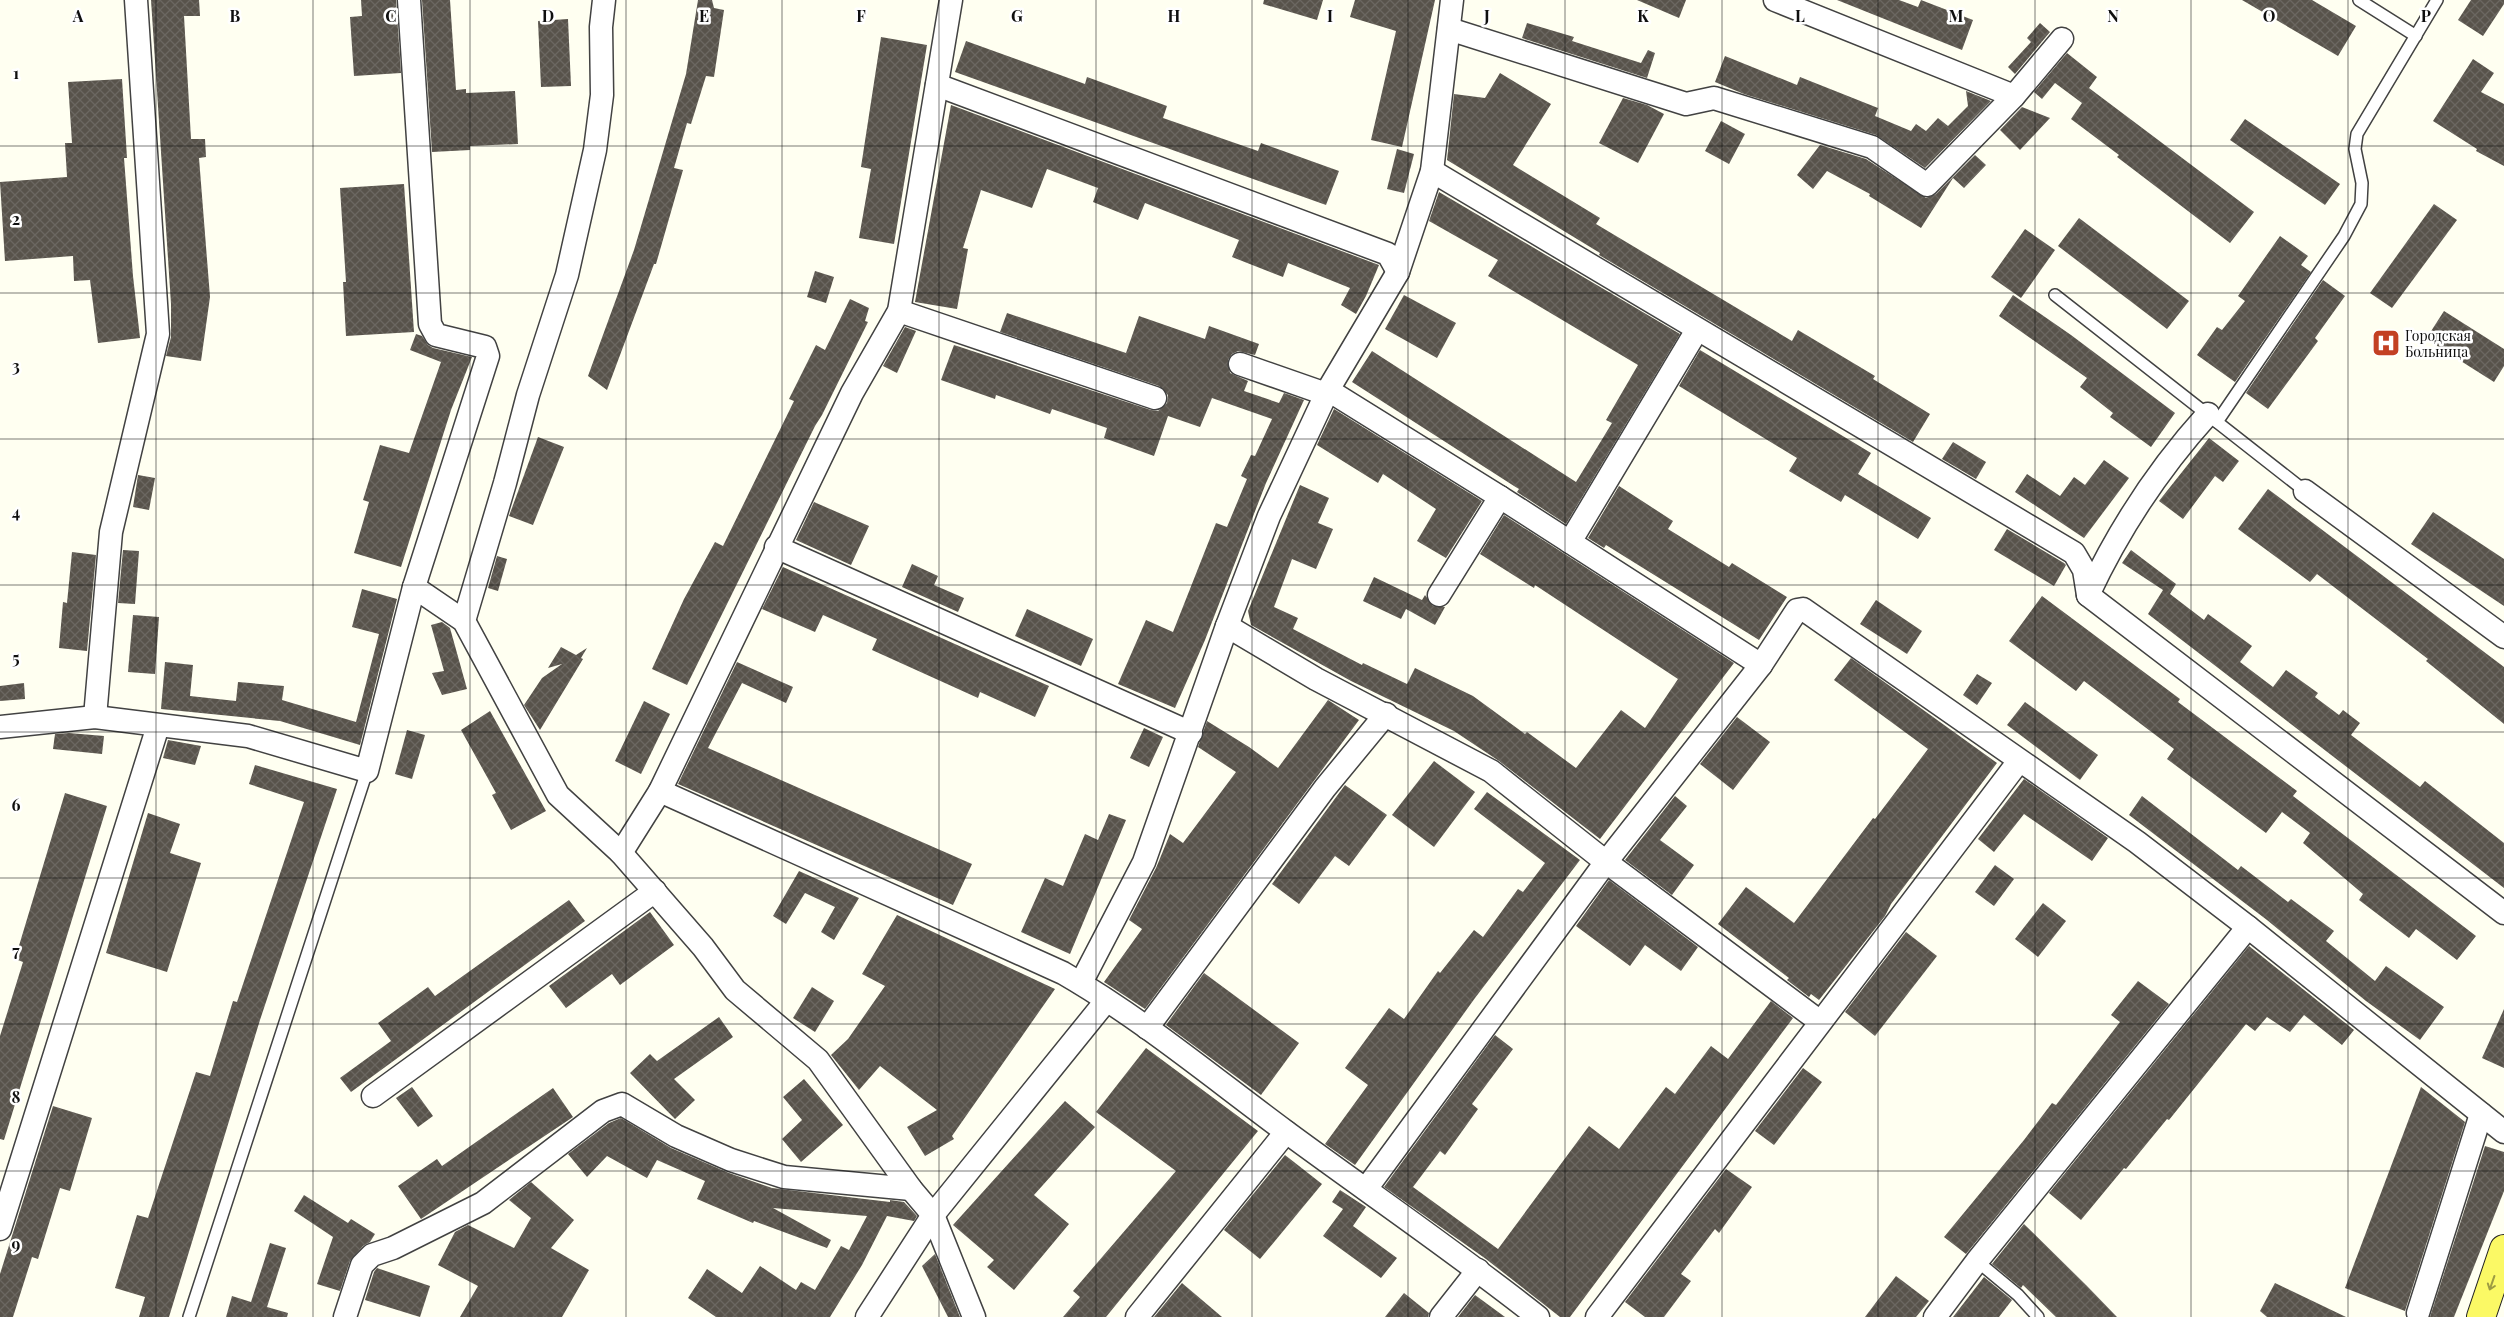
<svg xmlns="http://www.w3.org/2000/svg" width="2504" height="1317" viewBox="0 0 2504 1317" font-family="'Playfair Display',serif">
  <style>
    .building { fill: url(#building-cross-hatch) }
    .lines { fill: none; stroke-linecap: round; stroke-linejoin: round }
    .service-casing { stroke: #424242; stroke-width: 14 }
    .minor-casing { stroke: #424242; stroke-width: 25 }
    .primary-casing { stroke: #202020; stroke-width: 30 }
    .service { stroke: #fff; stroke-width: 11 }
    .minor { stroke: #fff; stroke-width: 22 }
    .primary { stroke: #fbf965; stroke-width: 28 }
    .oneway { stroke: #9d9b43 }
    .grid { fill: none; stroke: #0f0f0f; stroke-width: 1; stroke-opacity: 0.55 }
    .labels { text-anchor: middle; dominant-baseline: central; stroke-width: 5; stroke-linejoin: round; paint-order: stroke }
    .poi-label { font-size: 14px; fill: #0f0f0f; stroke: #fff; text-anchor: start }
    .grid-label { font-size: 16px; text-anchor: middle; font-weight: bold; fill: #0f0f0f; stroke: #fff; stroke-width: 5; stroke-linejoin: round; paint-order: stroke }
  </style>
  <defs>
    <pattern id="building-cross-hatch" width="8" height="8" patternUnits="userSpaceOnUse" patternTransform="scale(1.25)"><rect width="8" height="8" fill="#58534b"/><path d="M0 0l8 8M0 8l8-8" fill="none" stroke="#6b6761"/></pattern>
  </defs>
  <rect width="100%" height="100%" fill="#fffff1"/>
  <g class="building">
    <polygon points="151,0 199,0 200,16 184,16 191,139 205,139 206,157 199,158 210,297 201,361 166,356 171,337 171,304"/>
    <polygon points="361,0 396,0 401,73 354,76 350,17 362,16"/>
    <polygon points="422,0 450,0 456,90 466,89 466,93 515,91 518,144 470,146 470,150 432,152"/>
    <polygon points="698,0 712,0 714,8 724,10 714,77 706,76 691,124 687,123 674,168 683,170 656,264 654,264 607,390 588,376 634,250 686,74"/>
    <polygon points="1264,0 1323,0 1317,20 1263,4"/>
    <polygon points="1355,0 1435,0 1402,147 1371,140 1396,31 1350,17"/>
    <polygon points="1637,0 1686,0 1679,18"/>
    <polygon points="1837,0 1899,0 1918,7 1921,0 1973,20 1962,50"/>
    <polygon points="2242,0 2312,0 2356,26 2338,56"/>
    <polygon points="2471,0 2504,0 2504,4 2483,36 2458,20"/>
    <polygon points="568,19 571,86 541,87 538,21"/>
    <polygon points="1527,23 1574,37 1572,41 1641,63 1648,50 1655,53 1647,78 1522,38"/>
    <polygon points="2040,23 2050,32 2015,74 2008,67 2031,42 2027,38"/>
    <polygon points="881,37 927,45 894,244 859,238 871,169 861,167"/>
    <polygon points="966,41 1085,84 1087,77 1167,106 1163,118 1258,151 1261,143 1339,171 1326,205 955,72"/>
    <polygon points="2067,53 2097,77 2089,88 2254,212 2230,243 2117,157 2119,155 2071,119 2082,103 2055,83 2042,99 2034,92"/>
    <polygon points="1725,56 1797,85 1800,77 1878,108 1875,116 1911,131 1916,124 1926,131 1938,118 1948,126 1968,106 1966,91 1991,101 1925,168 1876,135 1744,94 1715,82"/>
    <polygon points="2473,59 2494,73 2481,92 2504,104 2504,166 2476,151 2477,149 2433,121"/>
    <polygon points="1500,73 1551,104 1513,165 1600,218 1596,224 1792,341 1798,330 1875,376 1873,379 1930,414 1913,442 1599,255 1600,253 1447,160 1454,94 1485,98"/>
    <polygon points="122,79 127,158 124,158 133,276 140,338 98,343 90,280 74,281 73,256 5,261 0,182 67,177 65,143 72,143 68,82"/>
    <polygon points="1623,98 1647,105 1664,114 1638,163 1599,143"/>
    <polygon points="951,105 1379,265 1366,296 1356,314 1341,305 1350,288 1288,263 1283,277 1232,257 1239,240 1145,203 1138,220 1093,202 1098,188 1047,169 1032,208 981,190 963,248 968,249 957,309 915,302"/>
    <polygon points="2022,107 2050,118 2020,150 2000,130"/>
    <polygon points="2245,119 2340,184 2325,205 2230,140"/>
    <polygon points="1721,121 1745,134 1729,164 1705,151"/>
    <polygon points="1820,145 1866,159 1926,198 1936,194 1975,155 1986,165 1964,188 1953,178 1921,228 1869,196 1870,194 1827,171 1813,189 1797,175"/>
    <polygon points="1397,149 1414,154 1404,193 1387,189"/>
    <polygon points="404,184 414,332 346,336 343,282 346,282 340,188"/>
    <polygon points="1439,192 1680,334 1566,524 1517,492 1519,489 1514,486 1352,382 1372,351 1576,482 1612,423 1606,420 1638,365 1488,276 1498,260 1429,221"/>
    <polygon points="2434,204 2457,220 2392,308 2370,293"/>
    <polygon points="2079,218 2189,301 2167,329 2058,246"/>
    <polygon points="2025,229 2055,250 2021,298 1991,277"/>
    <polygon points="2280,236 2308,256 2301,265 2311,272 2235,382 2197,355 2217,327 2222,330 2245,301 2238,296"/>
    <polygon points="815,271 834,277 826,303 807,297"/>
    <polygon points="2323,280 2345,296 2315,338 2318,341 2268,409 2246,393"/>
    <polygon points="1404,295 1456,323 1437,358 1385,329"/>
    <polygon points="2013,295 2071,335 2175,413 2151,447 2110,417 2113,413 2080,387 2087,378 1999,316"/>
    <polygon points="850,299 869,308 865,321 868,322 822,415 815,426 687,685 652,669 684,599 715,542 723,546 794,401 789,399 816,345 825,350"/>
    <polygon points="2444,311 2504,349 2504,366 2494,382 2426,339"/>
    <polygon points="1007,313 1126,353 1139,316 1205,339 1209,326 1259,344 1255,355 1238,351 1232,354 1228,360 1230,373 1248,381 1244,391 1279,403 1284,393 1304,400 1266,483 1205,640 1175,708 1118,684 1146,620 1173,632 1216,523 1227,527 1247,479 1241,476 1251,455 1255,456 1272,419 1212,398 1200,427 1168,416 1154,456 1104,438 1107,428 1052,409 1050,414 996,395 995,399 941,380 954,345 1151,410 1158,411 1167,403 1168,395 1159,386 1000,332"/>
    <polygon points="905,327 916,331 897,373 883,366"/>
    <polygon points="416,334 422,336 428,345 433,348 472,357 451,410 401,567 354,553 369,502 363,500 380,445 409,453 441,362 410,350"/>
    <polygon points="1700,350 1871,453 1858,474 1931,518 1918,539 1845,495 1841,502 1789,471 1797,458 1679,386"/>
    <polygon points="1334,409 1482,501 1446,558 1417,541 1436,509 1383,474 1378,483 1317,445"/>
    <polygon points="538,437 564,447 533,525 509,516"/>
    <polygon points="2209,438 2239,461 2223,482 2215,476 2183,519 2159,501"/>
    <polygon points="1953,442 1986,462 1976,479 1942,459"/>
    <polygon points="2104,460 2129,478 2084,538 2015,492 2027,474 2060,496 2074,477 2085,485"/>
    <polygon points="138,475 155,478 149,510 133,507"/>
    <polygon points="1300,485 1329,498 1318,523 1333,529 1316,569 1292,559 1274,607 1298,618 1293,629 1362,665 1363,663 1407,684 1415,668 1473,696 1525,734 1527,732 1576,768 1621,710 1645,728 1678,679 1535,585 1534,588 1480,554 1504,515 1734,663 1600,839 1499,761 1454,731 1351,681 1251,625 1248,611"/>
    <polygon points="1619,486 1673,521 1668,529 1729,567 1732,563 1787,597 1759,640 1606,545 1604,548 1588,538"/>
    <polygon points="2268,489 2504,667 2504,724 2426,661 2428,659 2317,574 2310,582 2238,529"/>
    <polygon points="814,502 869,526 851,565 796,540"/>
    <polygon points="2433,512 2504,559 2504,606 2411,544"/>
    <polygon points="2007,529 2064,563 2066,565 2054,586 1994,550"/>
    <polygon points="123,550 139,551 135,604 118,603"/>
    <polygon points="2131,550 2176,584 2170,594 2204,620 2208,614 2252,646 2240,662 2273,687 2286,670 2318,693 2315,697 2339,715 2343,710 2360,723 2351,735 2420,787 2425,781 2504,843 2504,888 2148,614 2163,590 2122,563"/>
    <polygon points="72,552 96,555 87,651 59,648 63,602 67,603"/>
    <polygon points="497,556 507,559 498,591 488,588"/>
    <polygon points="912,564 938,576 934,585 964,598 958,612 902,587"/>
    <polygon points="783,567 1049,686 1035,717 980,692 978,698 872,650 877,639 823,615 815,632 762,609"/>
    <polygon points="1374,577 1422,600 1425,595 1433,606 1445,607 1435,625 1406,609 1401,619 1363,601"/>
    <polygon points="362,589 397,599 360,745 280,721 161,709 165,662 193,665 190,696 236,701 238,682 284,686 282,700 356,722 379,634 352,627"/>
    <polygon points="2042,596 2180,699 2178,702 2297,791 2293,796 2476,936 2457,960 2416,929 2409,938 2359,900 2363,894 2303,843 2310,833 2282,812 2266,833 2167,759 2174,749 2133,718 2084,681 2076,691 2009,641"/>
    <polygon points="1876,600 1922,631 1907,654 1860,624"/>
    <polygon points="1027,609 1093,639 1081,666 1015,636"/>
    <polygon points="133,615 159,617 155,674 128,672"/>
    <polygon points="442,622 450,628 467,689 442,695 432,673 444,671 431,625"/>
    <polygon points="561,647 576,655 587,648 581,658 583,659 540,730 524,705 542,678 562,664 548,668"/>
    <polygon points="1851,658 1997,763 1891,904 1885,916 1819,1000 1811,994 1809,997 1787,980 1789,978 1718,924 1746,887 1794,923 1873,818 1875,819 1928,749 1834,680"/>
    <polygon points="737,662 793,687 786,703 742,683 708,748 972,864 953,905 678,784"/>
    <polygon points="1977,674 1992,683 1977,705 1963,695"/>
    <polygon points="24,683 25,699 0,701 0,686"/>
    <polygon points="1328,700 1359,720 1145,1009 1104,982 1142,929 1129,920 1156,868 1170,834 1183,843 1236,772 1198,747 1207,721 1249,747 1278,768"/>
    <polygon points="644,701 670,714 641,774 615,761"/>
    <polygon points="2025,702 2098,755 2080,780 2007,725"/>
    <polygon points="490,711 546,811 511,830 492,795 496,793 461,730"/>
    <polygon points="1737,717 1770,742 1733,790 1700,764"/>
    <polygon points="1144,728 1163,737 1149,767 1130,758"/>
    <polygon points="407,730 425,735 412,779 395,774"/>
    <polygon points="69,733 104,736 102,754 53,749 55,734"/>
    <polygon points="168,740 201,746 195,765 163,758"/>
    <polygon points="1434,761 1475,792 1434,847 1392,815"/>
    <polygon points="255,765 337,789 260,1020 169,1317 139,1317 145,1297 115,1288 137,1215 148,1218 196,1072 210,1076 233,1001 237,1002 304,802 249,784"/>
    <polygon points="2024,779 2108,838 2092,861 2024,814 1994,852 1978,839"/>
    <polygon points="1345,785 1387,815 1349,866 1335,856 1299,904 1272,884"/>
    <polygon points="1487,792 1580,860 1475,998 1355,1165 1325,1144 1368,1085 1345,1068 1389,1008 1404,1019 1438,971 1440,973 1474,930 1483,937 1518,889 1523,892 1545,863 1474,809"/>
    <polygon points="65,793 107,806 4,1140 0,1139 0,1036 23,962 15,959"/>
    <polygon points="1675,796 1687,806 1660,840 1694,865 1672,895 1625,860"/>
    <polygon points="2142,796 2238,870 2241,866 2288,902 2291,899 2334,931 2326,941 2375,981 2386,966 2444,1007 2420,1040 2366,1001 2267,920 2129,815"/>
    <polygon points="148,813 180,824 170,853 201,863 167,972 106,953"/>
    <polygon points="1109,814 1126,820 1070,954 1021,932 1045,878 1063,886 1085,834 1098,840"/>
    <polygon points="1995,865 2014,879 1994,906 1975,892"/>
    <polygon points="799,871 859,898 834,940 821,932 835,907 805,893 786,924 773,916"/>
    <polygon points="1609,880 1698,947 1681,971 1645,945 1630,966 1576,926"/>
    <polygon points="569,900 585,921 351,1092 340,1078 391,1041 378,1023 428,987 435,996"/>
    <polygon points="2043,903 2066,921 2038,957 2015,939"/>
    <polygon points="650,912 674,945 620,985 612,974 566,1008 549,986"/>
    <polygon points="897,915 1055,989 952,1136 954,1139 925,1156 907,1127 937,1110 880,1066 859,1090 831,1055 848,1039 885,986 862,974"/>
    <polygon points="1906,932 1937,956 1875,1036 1845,1012"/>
    <polygon points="2249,946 2354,1030 2342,1045 2304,1015 2290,1032 2267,1017 2255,1031 2246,1024 2169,1120 2167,1119 2126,1169 2124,1168 2081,1220 2049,1193"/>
    <polygon points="1204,973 1299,1043 1261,1095 1166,1025"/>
    <polygon points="2138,981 2169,1004 1966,1254 1944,1237 2024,1140 2052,1103 2056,1105 2120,1022 2111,1015"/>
    <polygon points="812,987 834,1001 815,1032 793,1018"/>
    <polygon points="1771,1001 1793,1018 1570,1317 1560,1317 1486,1259 1384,1187 1495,1035 1513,1049 1472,1104 1478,1109 1445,1155 1440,1151 1413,1187 1498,1249 1589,1126 1619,1149 1666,1087 1675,1094 1711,1046 1728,1059"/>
    <polygon points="2504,1009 2504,1068 2482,1058"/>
    <polygon points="719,1017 733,1037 674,1079 695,1100 675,1119 630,1073 650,1054 657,1061"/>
    <polygon points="1146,1048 1258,1131 1106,1317 1063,1317 1080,1297 1073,1291 1176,1171 1096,1112"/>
    <polygon points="1803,1068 1822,1082 1774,1145 1755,1131"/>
    <polygon points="804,1079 843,1125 801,1162 782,1139 802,1120 783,1097"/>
    <polygon points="412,1087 433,1116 418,1127 396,1098"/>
    <polygon points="2421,1087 2465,1122 2405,1311 2345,1288"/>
    <polygon points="553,1088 573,1117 421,1219 398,1186 437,1159 442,1166"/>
    <polygon points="1065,1101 1095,1127 1034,1195 1069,1224 1014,1290 987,1267 994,1260 953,1225"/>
    <polygon points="53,1106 92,1118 70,1191 60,1188 38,1259 32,1257 13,1317 0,1317 0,1274"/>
    <polygon points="621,1118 671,1148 729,1173 772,1188 890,1202 890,1200 904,1202 917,1216 914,1221 887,1216 862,1265 830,1317 716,1317 688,1298 707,1269 742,1293 760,1266 796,1290 801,1282 815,1290 841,1246 849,1250 867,1216 773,1208 831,1240 827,1248 754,1221 753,1223 697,1199 705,1181 657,1160 647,1178 607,1156 587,1177 568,1154 609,1123"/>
    <polygon points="2485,1146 2504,1152 2504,1191 2454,1317 2430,1317"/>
    <polygon points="1285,1155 1322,1184 1260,1259 1224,1230"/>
    <polygon points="1726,1169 1752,1187 1719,1233 1715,1229 1681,1274 1691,1281 1664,1317 1645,1317 1625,1302"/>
    <polygon points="531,1182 574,1220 551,1248 589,1270 562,1317 460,1317 478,1286 438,1265 455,1232 468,1225 514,1248 531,1218 509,1200"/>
    <polygon points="1340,1190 1366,1207 1353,1226 1397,1258 1381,1278 1323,1236 1343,1209 1332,1202"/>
    <polygon points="304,1195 348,1223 351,1219 375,1234 370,1242 363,1246 350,1261 340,1291 317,1284 333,1237 294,1211"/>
    <polygon points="2024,1224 2086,1285 2117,1317 2056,1317 2023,1285 2021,1288 1992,1264"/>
    <polygon points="270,1243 286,1248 267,1307 288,1313 287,1317 226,1317 232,1296 251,1302"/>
    <polygon points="935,1254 960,1317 948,1317 922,1266"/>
    <polygon points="377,1268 430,1286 420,1317 365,1300 374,1272"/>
    <polygon points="1896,1276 1929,1301 1916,1317 1865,1317"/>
    <polygon points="1984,1277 2012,1300 1999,1317 1953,1317"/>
    <polygon points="1182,1283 1222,1317 1154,1317"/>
    <polygon points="2275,1283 2346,1317 2267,1317 2260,1311"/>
    <polygon points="1404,1293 1429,1313 1428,1317 1385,1317"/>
    <polygon points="1475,1295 1505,1317 1458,1317"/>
  </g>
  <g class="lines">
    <defs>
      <g id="service">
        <polyline points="2359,0 2416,36"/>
        <polyline points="2055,295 2305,491"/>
        <polyline points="2217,422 2344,236 2361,204 2362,183 2355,149 2357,134 2437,0"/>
        <polyline points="1977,1261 2018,1295 2038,1317"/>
        <polyline points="189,1317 367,771"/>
      </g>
      <g id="minor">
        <polyline points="1775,0 2014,96"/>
        <polyline points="1449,29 1686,104 1714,98 1872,147 1927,185 2014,96 2062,39"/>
        <polyline points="937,85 1388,254 1398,272"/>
        <polyline points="1432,171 2074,553 2084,570 2088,595 2504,913"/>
        <polyline points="899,311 1155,398"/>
        <polyline points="1240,364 1326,394"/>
        <polyline points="1328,390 1500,497 1761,665"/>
        <polyline points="2305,491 2504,637"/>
        <polyline points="1570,542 1697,330"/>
        <polyline points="776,547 1191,733"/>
        <polyline points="414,587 464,621 558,795 621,853 703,947 735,990 818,1060 911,1189 933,1215 974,1317"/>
        <polyline points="1439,595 1500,497"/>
        <path d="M2088,595C2118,531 2160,467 2208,414"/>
        <polyline points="464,621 505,483 528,395 567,275 595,150 602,95 601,27 604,0"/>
        <polyline points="1227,626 1316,679 1491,771 1606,862 1819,1021"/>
        <polyline points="95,717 111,532 158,334 136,0"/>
        <polyline points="0,727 95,717 248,736 367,771 414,587 488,356 485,347 436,335 430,324 409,0"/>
        <path d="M660,791L1063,973C1141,1018 1212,1077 1285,1131C1369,1193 1456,1252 1538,1317"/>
        <polyline points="621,853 660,791 852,393 899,311 951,0"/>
        <polyline points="1081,983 1144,862 1227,626 1269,516 1328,390 1398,272 1432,171 1452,0"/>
        <polyline points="1147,1028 1325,788 1386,714"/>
        <polyline points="373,1096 655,891"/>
        <polyline points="1366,1189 1606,862 1761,665 1797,610 1803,609 2137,842 2248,927 2504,1132"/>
        <polyline points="0,1229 158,726"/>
        <polyline points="2418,1313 2481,1114"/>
        <polyline points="345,1317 362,1265 372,1255 393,1248 483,1203 603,1111 622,1104 676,1136 731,1160 784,1177 911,1189"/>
        <polyline points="867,1317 933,1215 1106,1001"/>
        <polyline points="1137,1317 1286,1132"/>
        <polyline points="1441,1317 1478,1270"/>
        <polyline points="1597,1317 2019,761"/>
        <polyline points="1935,1317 1977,1261 2248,927"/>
      </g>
      <polyline id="primary" points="2481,1317 2504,1249"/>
    </defs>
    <use href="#service" class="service-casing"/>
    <use href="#minor" class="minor-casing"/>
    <use href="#primary" class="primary-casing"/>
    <use href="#service" class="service"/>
    <use href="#minor" class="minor"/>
    <use href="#primary" class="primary"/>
  </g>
  <defs><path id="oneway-shaft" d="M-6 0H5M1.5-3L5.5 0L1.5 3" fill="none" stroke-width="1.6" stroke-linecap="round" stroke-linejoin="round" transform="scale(1.25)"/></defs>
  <use class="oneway" href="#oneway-shaft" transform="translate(2492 1283) rotate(109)"/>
  <path class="grid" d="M156,0V1317M313,0V1317M470,0V1317M626,0V1317M782,0V1317M939,0V1317M1096,0V1317M1252,0V1317M1408,0V1317M1565,0V1317M1722,0V1317M1878,0V1317M2035,0V1317M2191,0V1317M2348,0V1317M0,146H2504M0,293H2504M0,439H2504M0,585H2504M0,732H2504M0,878H2504M0,1024H2504M0,1171H2504"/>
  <defs>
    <symbol id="hospital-square" viewBox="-11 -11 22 22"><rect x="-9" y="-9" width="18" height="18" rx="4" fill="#c34023" stroke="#fff"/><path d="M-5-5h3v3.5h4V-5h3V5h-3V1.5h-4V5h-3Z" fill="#fff"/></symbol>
  </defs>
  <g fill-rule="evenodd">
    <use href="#hospital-square" x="2370" y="327" width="32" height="32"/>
  </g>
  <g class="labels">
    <g class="poi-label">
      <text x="2405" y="335">Городская<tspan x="2405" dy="16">Больница</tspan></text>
    </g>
  </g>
  <g class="grid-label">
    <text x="78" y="22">A</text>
    <text x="235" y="22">B</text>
    <text x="391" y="22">C</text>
    <text x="548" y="22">D</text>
    <text x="704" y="22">E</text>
    <text x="861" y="22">F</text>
    <text x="1017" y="22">G</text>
    <text x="1174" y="22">H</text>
    <text x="1330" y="22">I</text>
    <text x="1487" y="22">J</text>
    <text x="1643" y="22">K</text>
    <text x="1800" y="22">L</text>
    <text x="1956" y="22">M</text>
    <text x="2113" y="22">N</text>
    <text x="2269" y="22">O</text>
    <text x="2426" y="22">P</text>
    <text x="16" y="79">1</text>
    <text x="16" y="225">2</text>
    <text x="16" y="372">3</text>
    <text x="16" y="518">4</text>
    <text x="16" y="664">5</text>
    <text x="16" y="811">6</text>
    <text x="16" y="957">7</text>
    <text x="16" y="1103">8</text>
    <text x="16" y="1250">9</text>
  </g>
</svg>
